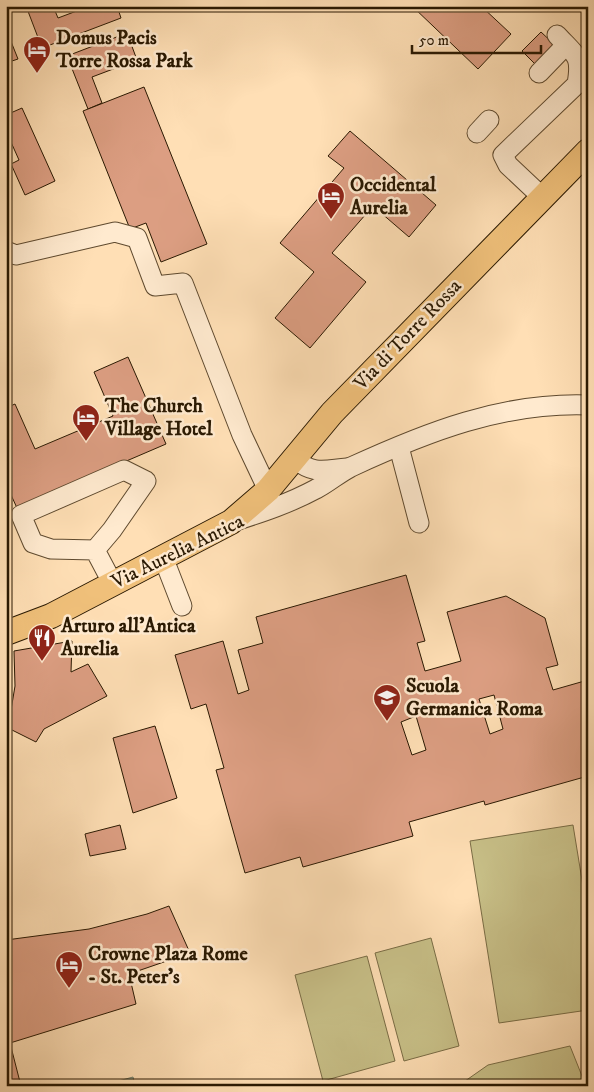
<svg xmlns="http://www.w3.org/2000/svg" width="594" height="1092" viewBox="0 0 594 1092" font-family="'IM FELL DW Pica',serif">
  <style>
    .green { fill: #c8c088; stroke: #796c45 }
    .water { fill: #a1bdaa; stroke: #717b67 }
    .building { fill: #dc9e82; stroke: #2a1902; fill-rule: evenodd }
    .lines { fill: none; stroke-linecap: round; stroke-linejoin: round }
    .minor-casing { stroke: #5f4a2f; stroke-width: 21 }
    .major-casing { stroke: #2a1902; stroke-width: 26 }
    .minor { stroke: #ffeacf; stroke-width: 19 }
    .major { stroke: #f0c07a; stroke-width: 24 }
    .labels { text-anchor: middle; dominant-baseline: central; stroke-width: 5; stroke-linejoin: round; paint-order: stroke }
    .poi-label { font-size: 20px; font-weight: bold; fill: #2a1902; stroke: #ffeacf; text-anchor: start }
    .street-label { font-size: 20px; fill: #2a1902; stroke: #ffeacf }
  </style>
  <rect width="100%" height="100%" fill="#ffdfb5"/>
  <filter id="stains"><feTurbulence type="fractalNoise" baseFrequency=".004" numOctaves="4"/><feColorMatrix values="0 0 0 0 .2 0 0 0 0 .09 0 0 0 0 .02 0 0 0 .5 -.17"/></filter>
  <radialGradient id="worn" r=".72"><stop offset=".6" stop-color="#630" stop-opacity="0"/><stop offset="1" stop-color="#630" stop-opacity=".3"/></radialGradient>
  <g class="green">
    <polygon points="573,825 588,917 588,1010 499,1023 470,841"/>
    <polygon points="431,938 459,1046 404,1061 375,953"/>
    <polygon points="367,956 395,1061 323,1081 295,975"/>
    <polygon points="570,1046 586,1086 458,1086 488,1065"/>
  </g>
  <polygon class="water" points="133,1077 135,1086 104,1086 104,1085"/>
  <g class="building">
    <polygon points="26,6 53,6 58,18 90,6 117,6 121,18 42,48"/>
    <polygon points="412,6 481,6 511,34 478,69"/>
    <polygon points="6,29 18,59 6,63"/>
    <polygon points="541,32 556,46 536,65 522,51"/>
    <polygon points="127,33 137,60 92,77 102,103 88,109 67,56"/>
    <polygon points="144,87 207,244 161,262 146,223 130,229 83,111"/>
    <polygon points="22,108 55,181 25,195 11,164 19,160 6,131 6,115"/>
    <polygon points="350,131 436,205 409,237 373,206 332,253 366,282 310,348 275,318 314,272 280,243 344,168 328,156"/>
    <polygon points="128,357 166,444 17,508 6,484 6,408 15,404 35,449 113,416 94,372"/>
    <path d="M406,575L425,641L417,643L425,671L461,661L447,612L506,596L545,618L558,665L546,668L553,690L588,680V776L485,805L484,801L409,822L413,836L303,867L300,857L245,873L216,770L224,768L206,704L191,709L175,655L223,641L238,694L249,690L238,650L263,643L256,617ZM494,695L503,729L490,734L479,699ZM416,716L426,750L412,755L401,722Z"/>
    <polygon points="72,641 71,672 88,664 107,696 44,729 36,742 8,728 15,686 14,651"/>
    <polygon points="155,726 177,798 133,813 113,738"/>
    <polygon points="120,825 126,849 90,856 85,834"/>
    <polygon points="169,906 190,953 129,974 136,1004 10,1043 21,1086 6,1086 6,940 89,929 147,914"/>
  </g>
  <g class="lines">
    <defs>
      <g id="minor">
        <polyline points="539,73 566,45"/>
        <polyline points="477,133 489,120"/>
        <path d="M542,197L508,165L503,155L577,84C582,55 576,56 557,35"/>
        <polyline points="6,251 16,255 115,232 137,238 155,286 183,283 242,435 268,490"/>
        <polyline points="399,447 419,523"/>
        <path d="M294,459C315,475 323,470 347,468"/>
        <path d="M235,521C263,512 290,503 316,489C328,483 339,473 351,467C427,432 503,402 588,405"/>
        <polyline points="95,550 112,530 146,481 124,470 21,515 33,543 51,549 95,550 113,584"/>
        <polyline points="163,557 182,606"/>
      </g>
      <polyline id="major" points="6,633 51,616 231,522 268,490 332,413 588,151"/>
    </defs>
    <use href="#minor" class="minor-casing"/>
    <use href="#major" class="major-casing"/>
    <use href="#minor" class="minor"/>
    <use href="#major" class="major"/>
  </g>
  <defs>
    <symbol id="hotel-pin" viewBox="-11 -11 22 30"><path d="M0 17L-7.5 6A9.5 9.5 0 1 1 7.5 6Z" fill="#8f2418" stroke="#ffeacf"/><path d="M-6-4.5h1.5V1H6V5H4.5V3h-9V5H-6ZM-4 0a1.8 1.8 0 1 1 3.6 0ZM.5 0V-2.5h3Q6-2.5 6 0Z" fill="#fff"/></symbol>
    <symbol id="restaurant-pin" viewBox="-11 -11 22 30"><path d="M0 17L-7.5 6A9.5 9.5 0 1 1 7.5 6Z" fill="#8f2418" stroke="#ffeacf"/><path d="M-5-6h1v4h1v-4h1v4h1v-4h1v5L-1.5 .5V6h-2V.5L-5-1ZM5-6V6H3V1.5H1.5Q1.5-4 5-6Z" fill="#fff"/></symbol>
    <symbol id="school-pin" viewBox="-11 -11 22 30"><path d="M0 17L-7.5 6A9.5 9.5 0 1 1 7.5 6Z" fill="#8f2418" stroke="#ffeacf"/><path d="M0-5L7-2L0 1L-7-2ZM-4 1L0 2.5L4 1V4Q0 6-4 4Z" fill="#fff"/></symbol>
  </defs>
  <g fill-rule="evenodd">
    <use href="#hotel-pin" x="21" y="34" width="32" height="43"/>
    <use href="#hotel-pin" x="315" y="180" width="32" height="43"/>
    <use href="#hotel-pin" x="70" y="402" width="32" height="43"/>
    <use href="#restaurant-pin" x="26" y="622" width="32" height="43"/>
    <use href="#school-pin" x="371" y="682" width="32" height="43"/>
    <use href="#hotel-pin" x="53" y="949" width="32" height="43"/>
  </g>
  <g class="labels">
    <g class="poi-label">
      <text x="56" y="38">Domus Pacis<tspan x="56" dy="23">Torre Rossa Park</tspan></text>
      <text x="350" y="185">Occidental<tspan x="350" dy="23">Aurelia</tspan></text>
      <text x="105" y="406">The Church<tspan x="105" dy="23">Village Hotel</tspan></text>
      <text x="61" y="626">Arturo all'Antica<tspan x="61" dy="23">Aurelia</tspan></text>
      <text x="406" y="686">Scuola<tspan x="406" dy="23">Germanica Roma</tspan></text>
      <text x="88" y="954">Crowne Plaza Rome<tspan x="88" dy="23">- St. Peter's</tspan></text>
    </g>
    <g class="street-label">
      <text transform="translate(408 335) rotate(-46)">Via di Torre Rossa</text>
      <text transform="translate(178 552) rotate(-26)">Via Aurelia Antica</text>
    </g>
  </g>
  <rect width="594" height="1092" fill="none" stroke="#ffdfb5" stroke-width="25"/>
  <rect x="8" y="8" width="579" height="1077" fill="none" stroke="#2a1902" stroke-width="2.5"/>
  <rect x="12" y="12" width="569" height="1067" fill="none" stroke="#2a1902"/>
  <path d="M412 45v8h129v-8" fill="none" stroke="#2a1902" stroke-width="2.5"/>
  <text x="419" y="45" font-size="15" fill="#2a1902" stroke="#ffeacf" stroke-width="4" paint-order="stroke">50 m</text>
  <rect width="100%" height="100%" filter="url(#stains)"/>
  <rect width="100%" height="100%" fill="url(#worn)"/>
</svg>
